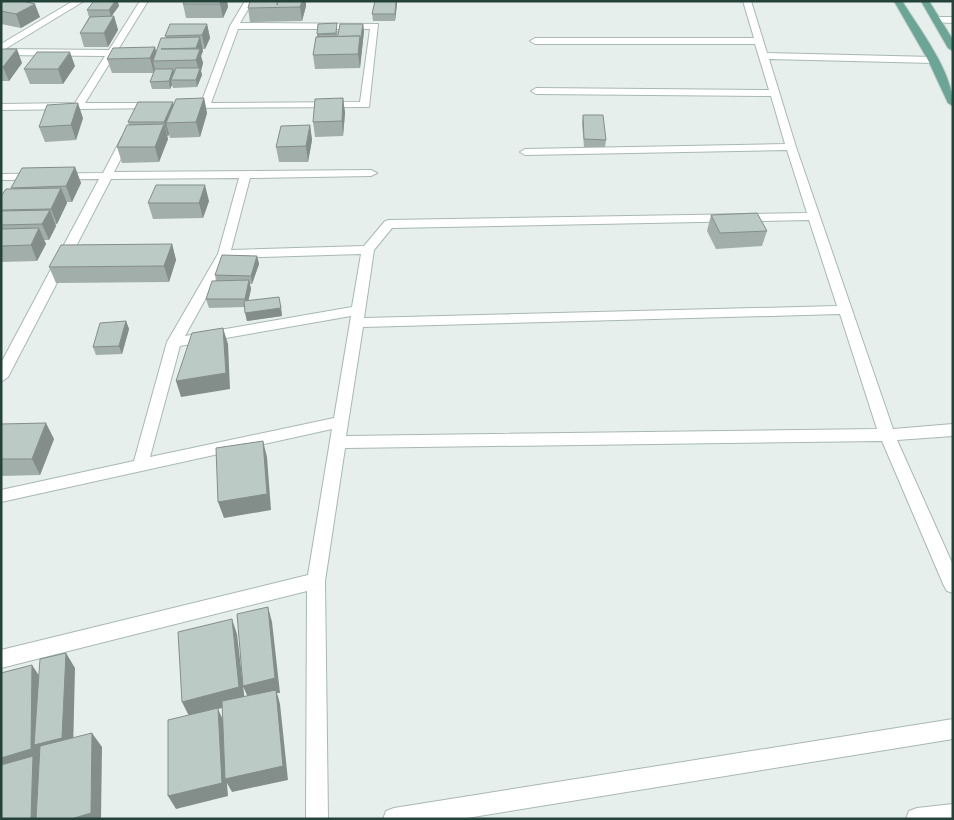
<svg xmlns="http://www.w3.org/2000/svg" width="954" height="820" viewBox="0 0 954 820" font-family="'DejaVu Sans',sans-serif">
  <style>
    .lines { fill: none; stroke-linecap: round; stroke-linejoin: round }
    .minor-casing { stroke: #a8b8b2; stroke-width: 2 }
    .major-casing { stroke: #c2cac8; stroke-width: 2 }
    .minor { fill: #fff; fill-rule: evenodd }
    .major { fill: #6aa596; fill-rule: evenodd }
    .wall { fill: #a1aea9 }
    .shaded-wall { fill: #838d89 }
    .building { fill: #bbcac4; stroke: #838d89 }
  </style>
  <rect width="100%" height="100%" fill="#e6efeb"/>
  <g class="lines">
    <defs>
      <g id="minor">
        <polygon points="73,1 84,1 5,49 109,50 140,1 148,1 85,103 155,103 160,106 159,108 1,110 1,104 75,103 105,56 1,55 1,44"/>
        <path d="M245,1H253L240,23L378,24L369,107L181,108V104L201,103L230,26ZM238,29H370L360,102L211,103Z"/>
        <path d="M743,1H751L767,53L933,57L938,60L933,63L769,59L796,147L893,429L953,424V436L897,440L953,565V593L947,591L944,586L882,441L345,448L325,581L328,819H306L307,591L1,668V650L308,575L332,429L1,502V490L134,461L167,342L218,254L239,178L111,179L8,377L1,382V363L99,179L1,180V174L103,173L122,137L127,134L132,137L114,172L371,170L377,173L371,176L250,178L231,250L364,246L385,221L389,220L807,213L787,150L525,155L520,152L525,149L785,144L771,96L536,94L531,91L536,88L769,90L755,44H535L530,41L535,38H754ZM809,220L837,306L364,318L374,250L392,228ZM361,254L352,307L185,336L228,258ZM840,314L877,429L346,436L363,327ZM351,316L334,418L150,457L180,346Z"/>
        <polygon points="936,17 953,17 953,23 933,22 933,18"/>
        <polygon points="953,719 953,739 461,819 383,819 386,811 394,808"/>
        <polygon points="953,804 953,819 906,819 909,811 917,808"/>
      </g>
      <g id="major">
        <path d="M894,1H902C920,30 953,72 953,106L948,103L928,60Z"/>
        <polygon points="921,1 929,1 953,40 953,51 948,48"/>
      </g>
    </defs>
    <use href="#minor" class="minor-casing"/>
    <use href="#major" class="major-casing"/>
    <use href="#minor" class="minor"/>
    <use href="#major" class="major"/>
  </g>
  <g class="wall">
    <polygon points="1,1 40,17 21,28 1,24"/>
    <polygon points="227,1 228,7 223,18 186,18 183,4"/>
    <polygon points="375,1 397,1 395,21 373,21 372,14"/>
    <polygon points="119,6 111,16 114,16 118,30 108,47 84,47 80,33 89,17 87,10"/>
    <polygon points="306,6 302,21 250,22 248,8"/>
    <polygon points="207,24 210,38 205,49 202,49 203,51 201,56 203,63 201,71 202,75 197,87 173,88 172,85 170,89 152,89 150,82 154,73 112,73 107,59 157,52 166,38 165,36"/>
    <polygon points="363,24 364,31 360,68 315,69 313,55 317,37 317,34 338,31 337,35"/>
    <polygon points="1,49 22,63 9,81 1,81"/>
    <polygon points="75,66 63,84 30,84 24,69"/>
    <polygon points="204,98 207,113 200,137 170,138 169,134 167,137 168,139 159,162 122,163 117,147 129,125 128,122 173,105"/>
    <polygon points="343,98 345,113 343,136 315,137 313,122"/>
    <polygon points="583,115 606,140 605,147 584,147 582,123"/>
    <polygon points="83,118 76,140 45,142 39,127"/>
    <polygon points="310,125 312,140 308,162 279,162 276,147"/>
    <polygon points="75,167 81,183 72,202 67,202 67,203 57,224 55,225 56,226 49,240 44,240 46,244 37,261 1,262 1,196 12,189 11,188"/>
    <polygon points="209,201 203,218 153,219 148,203"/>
    <polygon points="711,215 767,231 762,246 716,249 707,231"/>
    <polygon points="172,244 176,260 169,282 56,283 49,267"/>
    <polygon points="257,256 259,264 252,284 250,284 251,289 248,301 281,305 282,316 247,321 245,307 209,308 206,299 216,281 215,275"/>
    <polygon points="126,321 129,329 122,354 96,355 93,347"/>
    <polygon points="1,424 54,439 40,475 1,476"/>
  </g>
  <g class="shaded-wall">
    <polygon points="115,1 118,1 119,6 111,17 109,10"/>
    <polygon points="221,1 227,1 228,7 223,18 220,4"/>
    <polygon points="302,1 306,1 306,6 302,21 300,7"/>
    <polygon points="396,1 397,1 397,5 395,21 395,14"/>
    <polygon points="35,4 40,17 21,28 16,14"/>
    <polygon points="114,16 118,30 108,47 104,33"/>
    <polygon points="207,24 210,38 205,49 202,35"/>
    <polygon points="363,24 364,31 360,68 358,54 360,36"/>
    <polygon points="200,37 203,51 201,56 203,63 201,71 202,75 197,87 196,80 199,71 196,60 198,55 196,48"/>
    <polygon points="155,47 159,61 153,61 155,70 154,73 150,58"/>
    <polygon points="17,49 22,63 9,81 3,67"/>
    <polygon points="70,52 75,66 63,84 58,69"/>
    <polygon points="173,69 175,76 171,80 172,85 170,89 169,81"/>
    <polygon points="204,98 207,113 200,137 196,122"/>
    <polygon points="343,98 345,113 343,136 342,121"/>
    <polygon points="173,102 176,116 166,123 169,134 168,137 164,122"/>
    <polygon points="78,103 83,118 76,140 71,125"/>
    <polygon points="164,124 168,139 159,162 155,147"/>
    <polygon points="310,125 312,140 308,162 306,146"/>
    <polygon points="75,167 81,183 72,202 66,186"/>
    <polygon points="205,185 209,201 203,218 199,203"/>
    <polygon points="61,188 67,203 57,224 51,209"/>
    <polygon points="50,210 56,226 49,240 42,224"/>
    <polygon points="39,228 46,244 37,261 31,245"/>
    <polygon points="172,244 176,260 169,282 164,266"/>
    <polygon points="257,256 259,264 252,284 251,276"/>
    <polygon points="249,280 251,289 247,307 245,299"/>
    <polygon points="279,297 282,316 247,321 245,313"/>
    <polygon points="126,321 129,329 122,354 119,346"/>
    <polygon points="223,328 228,344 230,389 181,397 176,381"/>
    <polygon points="46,423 54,439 40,475 32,459"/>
    <polygon points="263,441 267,457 271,510 224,518 218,502"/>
    <polygon points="268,607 272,622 280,693 277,693 280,704 288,780 232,792 227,783 228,796 176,809 168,796 189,716 182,702 232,619 237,634 245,702 218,709 224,722 249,700 243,686"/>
    <polygon points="66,653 75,668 73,752 39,763 44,769 43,819 31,819 1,765 1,758 32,665 42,680"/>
    <polygon points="92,733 102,747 101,819 71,819"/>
  </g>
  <g class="building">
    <polygon points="1,1 23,1 35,4 16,14 1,11"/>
    <polygon points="94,1 115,1 109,10 87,10"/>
    <polygon points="185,1 221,1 220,4 183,4"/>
    <polygon points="250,1 278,1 277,5 278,1 302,1 300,7 248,8"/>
    <polygon points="375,1 396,1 395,14 372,14"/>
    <polygon points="114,16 104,33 80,33 90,17"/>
    <polygon points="337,23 336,33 317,34 318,24"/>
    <polygon points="170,24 207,24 202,35 165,36"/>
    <polygon points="340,24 363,24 360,43 360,36 318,37 318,35 338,35"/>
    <polygon points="360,36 358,54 313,55 316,37"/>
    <polygon points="200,37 196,48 161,49 200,49 196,60 153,61 161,38"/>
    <polygon points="155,47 150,58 107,59 113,48"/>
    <polygon points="1,49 17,49 3,67 1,67"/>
    <polygon points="37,52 70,52 58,69 24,69"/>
    <polygon points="176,68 200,68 196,80 171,80"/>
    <polygon points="155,69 173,69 169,81 150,82"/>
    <polygon points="204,98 196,122 166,123 176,99"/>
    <polygon points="343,98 342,121 313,122 315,99"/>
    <polygon points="138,102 173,102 164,122 128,122"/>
    <polygon points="78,103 71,125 39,127 47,105"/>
    <polygon points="583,115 603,115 606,140 584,139"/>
    <polygon points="164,124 155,147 117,147 127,125"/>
    <polygon points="310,125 306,146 276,147 281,126"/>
    <polygon points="75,167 66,186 11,188 22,168"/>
    <polygon points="156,185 205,185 199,203 148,203"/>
    <polygon points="61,188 51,209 1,210 1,196 6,189"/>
    <polygon points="50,210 42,224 1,225 1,211"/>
    <polygon points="757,213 767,231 720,233 711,215"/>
    <polygon points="39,228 31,245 1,246 1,229"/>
    <polygon points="172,244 164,266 49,267 61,245"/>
    <polygon points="222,255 257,256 251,276 215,275"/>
    <polygon points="249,280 245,299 206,299 212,281"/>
    <polygon points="279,297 281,308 245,313 244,301"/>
    <polygon points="126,321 119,346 93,347 100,323"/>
    <polygon points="223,328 226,373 176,381 192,333"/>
    <polygon points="46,423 32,459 1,459 1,424"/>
    <polygon points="263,441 267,494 218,502 216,448"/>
    <polygon points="268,607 275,678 243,686 237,614"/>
    <polygon points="232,619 239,687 182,702 178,632"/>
    <polygon points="66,653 62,738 34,745 40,659"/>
    <polygon points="32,665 31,749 1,758 1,673"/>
    <polygon points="276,690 283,766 225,779 222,701"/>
    <polygon points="218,708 222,783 168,796 168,720"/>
    <polygon points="92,733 91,813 71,819 36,819 40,746"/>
    <polygon points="33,756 31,819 1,819 1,765"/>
  </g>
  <rect width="954" height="820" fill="none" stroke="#24423a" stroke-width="5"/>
</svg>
